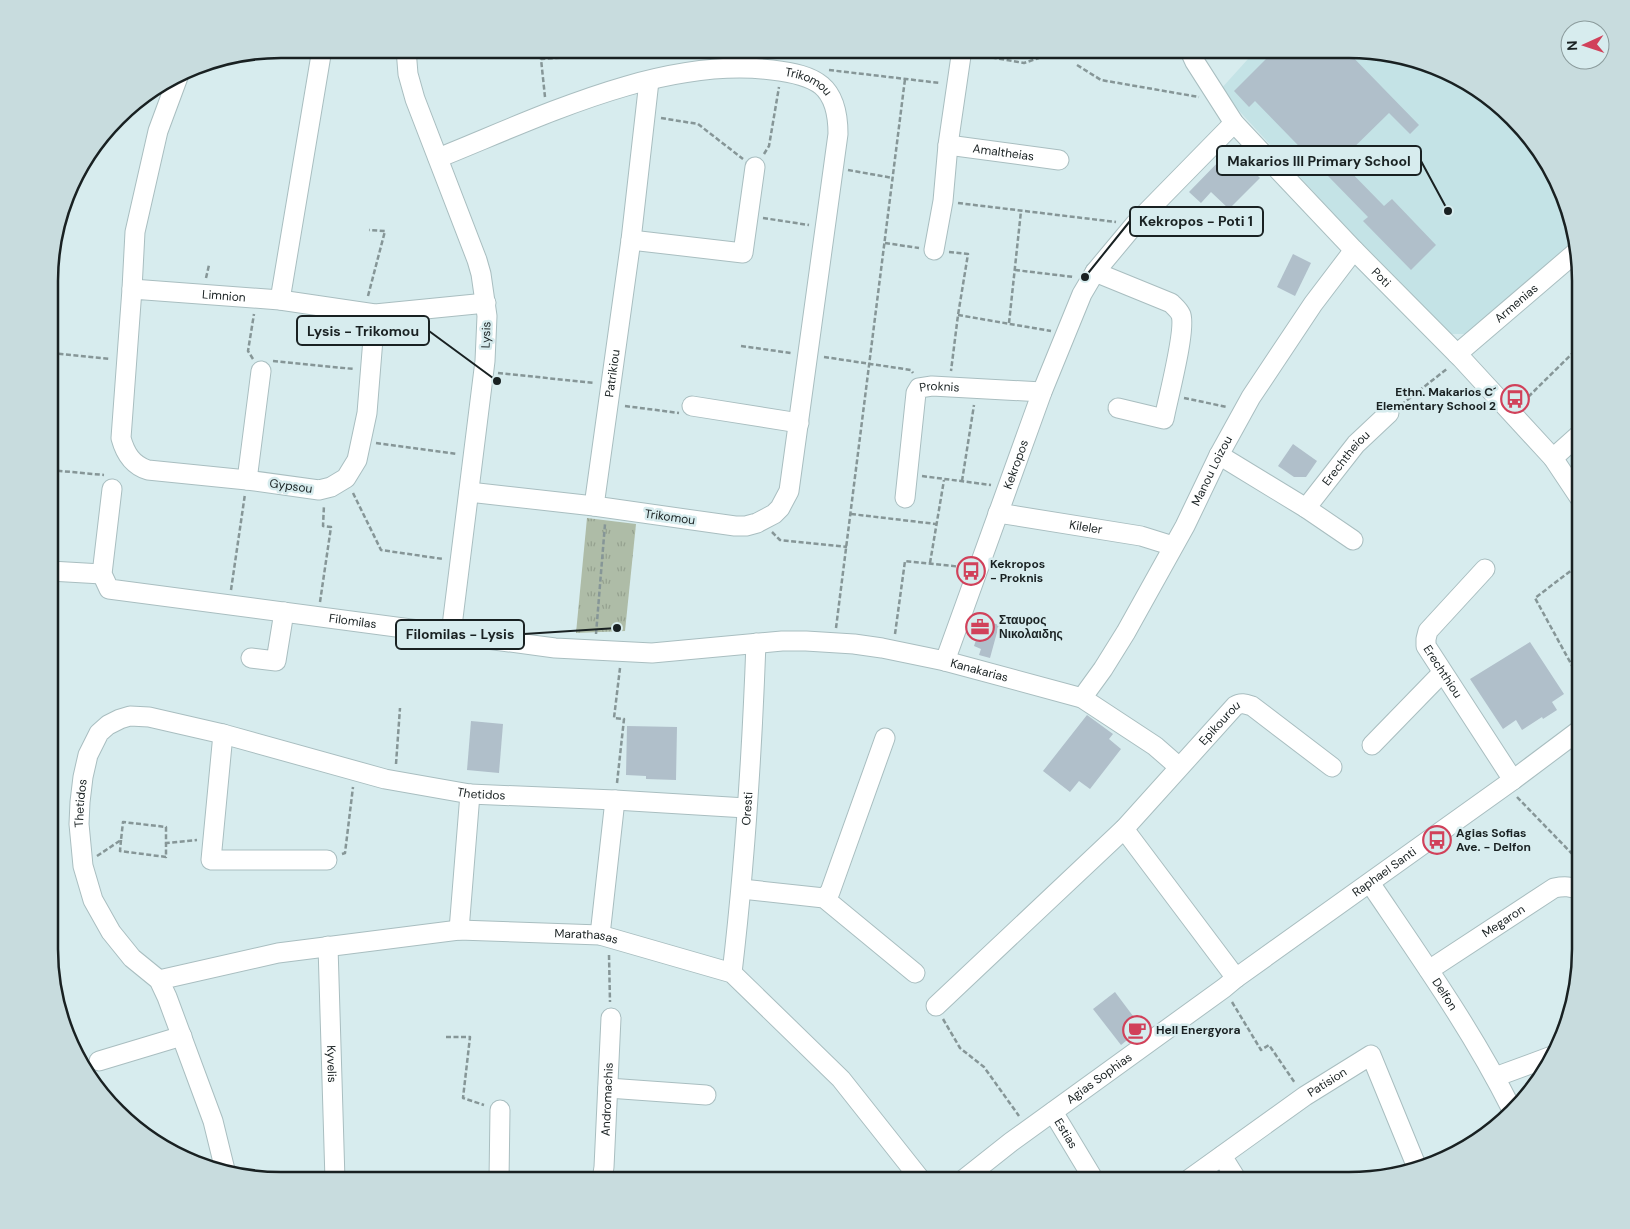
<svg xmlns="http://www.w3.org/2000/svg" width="1630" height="1229" viewBox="0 0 1630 1229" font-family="'DM Sans',sans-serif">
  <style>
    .built { fill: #c4e3e6 }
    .grass { fill: url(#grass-tufts) }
    .building { fill: #b0bfca }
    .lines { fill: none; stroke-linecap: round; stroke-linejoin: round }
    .minor-casing { stroke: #a9bec0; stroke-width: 21 }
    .path { stroke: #869697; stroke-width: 2.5; stroke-dasharray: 5 2.5; stroke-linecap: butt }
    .minor { stroke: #fff; stroke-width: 19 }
    .labels { text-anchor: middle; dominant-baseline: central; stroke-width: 5; stroke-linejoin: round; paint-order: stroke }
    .street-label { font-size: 12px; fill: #192122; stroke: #d7ecee }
    .poi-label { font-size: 12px; font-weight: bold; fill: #192122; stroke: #d7ecee; text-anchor: start }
    .rim { fill: none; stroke: #192122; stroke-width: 2.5 }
    .leader { fill: none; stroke: #192122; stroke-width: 2 }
    .callout-dot { fill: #192122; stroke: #d7ecee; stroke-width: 2 }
    .callout { fill: #d7ecee; stroke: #192122; stroke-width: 2 }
    .callout-label { font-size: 14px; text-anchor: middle; font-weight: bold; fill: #192122 }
  </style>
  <defs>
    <pattern id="grass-tufts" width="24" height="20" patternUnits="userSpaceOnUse" patternTransform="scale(1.25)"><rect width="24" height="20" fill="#aebca7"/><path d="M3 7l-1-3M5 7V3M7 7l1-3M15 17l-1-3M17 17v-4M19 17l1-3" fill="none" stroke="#95a18f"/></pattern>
  </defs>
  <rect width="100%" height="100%" fill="#d7ecee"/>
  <polygon class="built" points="1257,49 1365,49 1438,66 1502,106 1557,178 1573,244 1465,334 1444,334 1220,90"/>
  <polygon class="grass" points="587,518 636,524 625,631 576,633"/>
  <g class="building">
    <polygon points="1276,49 1345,49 1419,125 1410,134 1389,113 1340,161 1384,206 1392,199 1436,245 1411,270 1363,221 1368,217 1255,101 1249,107 1234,91"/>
    <polygon points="1226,154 1238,165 1245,158 1259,172 1256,174 1260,178 1229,209 1211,192 1201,203 1189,192"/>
    <polygon points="1293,254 1311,263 1295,296 1277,287"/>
    <polygon points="1293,444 1317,461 1306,477 1294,477 1278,466"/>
    <polygon points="973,617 999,625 990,658 979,655 981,649 974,646 976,640 972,639 974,632 969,630"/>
    <polygon points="1530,642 1564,694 1552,702 1557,710 1543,719 1542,717 1522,730 1516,720 1503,729 1470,679"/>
    <polygon points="1087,715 1113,734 1109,739 1121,749 1090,789 1079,781 1070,792 1043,771"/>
    <polygon points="471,721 503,724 499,773 467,770"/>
    <polygon points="627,726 677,727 676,780 646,779 646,776 626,775"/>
    <polygon points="1115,992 1142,1028 1121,1045 1093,1009"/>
  </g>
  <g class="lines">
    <defs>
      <g id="minor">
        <polyline points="406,49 408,74 415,99 477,260 481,274 487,316 485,361 451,634"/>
        <path id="s1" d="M1189,49L1195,62L1234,123L1354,250L1461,358L1553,458L1581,500"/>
        <path id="s2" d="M948,145L1059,160"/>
        <path id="s3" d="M438,158C538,118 662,56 772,70C816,75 838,85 838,134L789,491L780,508L774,514L757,523L746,526H735L594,506L469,492"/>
        <polyline points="631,240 743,253 755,167"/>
        <polyline points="934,250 943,201 948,145 962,49"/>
        <path d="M1095,272L1171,303C1175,307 1179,310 1181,315C1186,331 1168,398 1164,419L1118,408"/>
        <polyline points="132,289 135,232 158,131 178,77"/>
        <polyline points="280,300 322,49"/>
        <path id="s4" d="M375,314L367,413L357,460L346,478L331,487L319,490L247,480L148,470C132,465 125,453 121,438L132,289L280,300L375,314L486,303"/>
        <path id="s5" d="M1457,354L1575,253"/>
        <polyline points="692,406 799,423"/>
        <polyline points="1219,455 1306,508 1353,540"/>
        <polyline points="1553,458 1581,433"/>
        <polyline points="247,480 261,371"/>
        <path id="s6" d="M112,489L102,574L109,589L555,648L652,653L782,641H806L854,644L882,648L945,661L1082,698L1155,746L1179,767"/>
        <path id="s7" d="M905,498L916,393L919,388L932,386L1042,392"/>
        <path id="s8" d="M594,506L631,240L649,81"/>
        <path id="s9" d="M1306,508L1356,444L1389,413"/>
        <path id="s10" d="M998,513L1141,536L1173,546"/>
        <path id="s11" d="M1485,569L1428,631L1426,639V646L1513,780"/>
        <polyline points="50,571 102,574"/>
        <polyline points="251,658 276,661 284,612"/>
        <path id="s12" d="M945,661L1042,392L1082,294L1095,272L1135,224L1234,123"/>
        <path id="s13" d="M1082,698L1103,669L1126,632L1185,526L1219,455L1251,397L1313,304L1354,250"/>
        <polyline points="223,734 211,860 327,860"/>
        <polyline points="1372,745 1442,673"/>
        <polyline points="1124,829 1236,978"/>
        <path id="s14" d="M1370,883C1420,957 1472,1030 1512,1110"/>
        <polyline points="742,889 824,898 915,973"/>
        <polyline points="824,898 830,892 885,738"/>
        <polyline points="459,930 470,794"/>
        <polyline points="600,935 615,800"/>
        <path id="s15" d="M328,946L335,1180"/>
        <path id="s16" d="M1429,970L1554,888C1564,886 1571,886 1581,891"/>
        <path id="s17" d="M732,973C745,863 752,753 756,643"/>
        <path id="s18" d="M159,980L278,953L459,930L600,935L732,973L841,1079L921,1180"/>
        <path id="s19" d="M936,1006L1124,829L1235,706C1241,702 1246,704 1252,706L1332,767"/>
        <polyline points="99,1061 182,1036"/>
        <polyline points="1495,1077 1552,1056"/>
        <polyline points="608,1088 706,1095"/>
        <path id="s20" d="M1053,1112L1094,1180"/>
        <polyline points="1222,1156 1237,1180"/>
        <path id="s21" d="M225,1170L213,1121L167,997L159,980L132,958L111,932L93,900L83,866L79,824L80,802L83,777L88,755L99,733L108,725L120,719L130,716L149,717L223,734L385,779L470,794L615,800L746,808"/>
        <polyline points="499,1180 500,1110"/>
        <path id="s22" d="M602,1180L604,1167L611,1018"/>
        <path id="s23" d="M963,1180L1011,1142L1224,988L1236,978L1513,780L1581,729"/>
        <path id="s24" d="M1188,1180L1305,1096L1371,1055L1416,1165"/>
      </g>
    </defs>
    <use href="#minor" class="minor-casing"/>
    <g class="path">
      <polyline points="693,49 694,57"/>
      <polyline points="977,55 1024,63 1039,58"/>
      <polyline points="1077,65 1101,80 1199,97"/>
      <polyline points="829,70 940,83"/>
      <polyline points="545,97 541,59 572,57 574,49"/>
      <polyline points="661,118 698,124 743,159"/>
      <polyline points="764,154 769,146 779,87"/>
      <polyline points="848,170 893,178"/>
      <polyline points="958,203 1116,222"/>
      <polyline points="763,218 809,225"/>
      <polyline points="885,243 919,248"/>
      <polyline points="949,252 968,254 958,315 951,371"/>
      <polyline points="1015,270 1074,277"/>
      <polyline points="206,278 209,265"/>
      <polyline points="368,296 385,231 369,230"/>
      <polyline points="958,315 1051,331"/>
      <polyline points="1009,323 1021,211"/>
      <polyline points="741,346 791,353"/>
      <polyline points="51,353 110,359"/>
      <polyline points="824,357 911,370 913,373"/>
      <polyline points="253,359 248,351 254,314"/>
      <polyline points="273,361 354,369"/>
      <polyline points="498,373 595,383"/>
      <polyline points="1184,398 1227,407"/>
      <polyline points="1523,402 1581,345"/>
      <polyline points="1401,405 1448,368"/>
      <polyline points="625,406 679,413"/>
      <polyline points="376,443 457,454"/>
      <polyline points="50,470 104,475"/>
      <polyline points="922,476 991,485"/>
      <polyline points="962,481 974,405"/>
      <polyline points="353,493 381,550 443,559"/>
      <polyline points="851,514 936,524"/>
      <polyline points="772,532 780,540 847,547"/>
      <polyline points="930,563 944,480"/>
      <polyline points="231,590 245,494"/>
      <polyline points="320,602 331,527 323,526 324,505"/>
      <polyline points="836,628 905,79"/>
      <polyline points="596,634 605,524"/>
      <polyline points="895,634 905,561 962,567"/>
      <polyline points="1581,682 1535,598 1581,563"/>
      <polyline points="396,764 400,708"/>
      <polyline points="617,783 624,719 614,718 620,668"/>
      <polyline points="1517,797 1579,861 1576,873"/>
      <polyline points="121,840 120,851 166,857 166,843"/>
      <polyline points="342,854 345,853 353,787"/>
      <polyline points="97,856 121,840 123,822 166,827 166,843 197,840"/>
      <polyline points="609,955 610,1002"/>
      <polyline points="1232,1002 1261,1050 1269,1045 1295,1083"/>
      <polyline points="943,1019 960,1048 984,1067 1019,1116"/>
      <polyline points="446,1037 470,1037 463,1098 484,1105"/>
    </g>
    <use href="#minor" class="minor"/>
  </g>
  <defs>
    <symbol id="bus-ring" viewBox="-11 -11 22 22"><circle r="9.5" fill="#d7ecee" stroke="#d1415a" stroke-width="1.5"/><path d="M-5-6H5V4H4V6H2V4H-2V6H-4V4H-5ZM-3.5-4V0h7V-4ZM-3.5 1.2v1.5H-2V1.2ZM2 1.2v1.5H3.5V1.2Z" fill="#d1415a"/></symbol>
    <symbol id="office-ring" viewBox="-11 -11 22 22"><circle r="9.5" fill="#d7ecee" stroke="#d1415a" stroke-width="1.5"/><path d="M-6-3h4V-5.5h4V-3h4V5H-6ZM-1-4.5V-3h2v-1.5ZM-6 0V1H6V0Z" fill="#d1415a"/></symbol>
    <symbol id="cafe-ring" viewBox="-11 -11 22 22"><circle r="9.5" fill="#d7ecee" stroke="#d1415a" stroke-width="1.5"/><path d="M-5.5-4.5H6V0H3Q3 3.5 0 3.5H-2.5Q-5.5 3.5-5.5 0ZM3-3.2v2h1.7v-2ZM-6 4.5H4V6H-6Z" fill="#d1415a"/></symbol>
  </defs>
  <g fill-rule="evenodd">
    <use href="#bus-ring" x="1499" y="383" width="32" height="32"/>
    <use href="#bus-ring" x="955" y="555" width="32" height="32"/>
    <use href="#office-ring" x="964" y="611" width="32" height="32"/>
    <use href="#bus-ring" x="1421" y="824" width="32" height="32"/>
    <use href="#cafe-ring" x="1121" y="1014" width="32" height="32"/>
  </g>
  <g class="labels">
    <g class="street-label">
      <text stroke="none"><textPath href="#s3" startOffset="388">Trikomou</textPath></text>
      <text stroke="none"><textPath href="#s2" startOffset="56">Amaltheias</textPath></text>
      <text stroke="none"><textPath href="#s1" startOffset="300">Poti</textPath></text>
      <text stroke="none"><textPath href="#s4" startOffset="656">Limnion</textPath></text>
      <text stroke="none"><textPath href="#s5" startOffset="78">Armenias</textPath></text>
      <text transform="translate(486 335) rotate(-88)">Lysis</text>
      <text stroke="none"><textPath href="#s8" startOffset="134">Patrikiou</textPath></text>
      <text stroke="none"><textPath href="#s7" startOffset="132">Proknis</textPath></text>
      <text stroke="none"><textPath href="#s9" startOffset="64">Erechtheiou</textPath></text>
      <text stroke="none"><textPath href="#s12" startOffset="209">Kekropos</textPath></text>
      <text stroke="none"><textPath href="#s13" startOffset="262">Manou Loizou</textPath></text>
      <text transform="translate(291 486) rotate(8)">Gypsou</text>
      <text transform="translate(670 517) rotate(8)">Trikomou</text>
      <text stroke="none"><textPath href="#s10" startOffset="89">Kileler</textPath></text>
      <text stroke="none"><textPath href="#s6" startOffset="348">Filomilas</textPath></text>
      <text stroke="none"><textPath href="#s6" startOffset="980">Kanakarias</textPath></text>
      <text stroke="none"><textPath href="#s11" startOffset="130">Erechthiou</textPath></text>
      <text stroke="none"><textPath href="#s19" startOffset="401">Epikourou</textPath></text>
      <text stroke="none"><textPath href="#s21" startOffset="875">Thetidos</textPath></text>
      <text stroke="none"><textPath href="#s21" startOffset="405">Thetidos</textPath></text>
      <text stroke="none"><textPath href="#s17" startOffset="165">Oresti</textPath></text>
      <text stroke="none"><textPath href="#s23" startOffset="522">Raphael Santi</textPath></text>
      <text stroke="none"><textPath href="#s16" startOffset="89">Megaron</textPath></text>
      <text stroke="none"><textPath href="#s18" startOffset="432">Marathasas</textPath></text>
      <text stroke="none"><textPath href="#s14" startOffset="134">Delfon</textPath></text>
      <text stroke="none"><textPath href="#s15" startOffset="118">Kyvelis</textPath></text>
      <text stroke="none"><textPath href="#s23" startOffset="170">Agias Sophias</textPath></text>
      <text stroke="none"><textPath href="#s24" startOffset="170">Patision</textPath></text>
      <text stroke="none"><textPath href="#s22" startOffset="81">Andromachis</textPath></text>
      <text stroke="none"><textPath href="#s20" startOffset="25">Estias</textPath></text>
    </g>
    <g class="poi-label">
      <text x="1496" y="392" text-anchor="end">Ethn. Makarios C´<tspan x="1496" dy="14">Elementary School 2</tspan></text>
      <text x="990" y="564">Kekropos<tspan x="990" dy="14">- Proknis</tspan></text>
      <text x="999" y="620">Σταυρος<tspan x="999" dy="14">Νικολαιδης</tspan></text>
      <text x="1456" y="833">Agias Sofias<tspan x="1456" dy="14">Ave. - Delfon</tspan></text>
      <text x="1156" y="1030">Hell Energyora</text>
    </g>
  </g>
  <path d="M0 0H1630V1229H0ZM281 58H1349A223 223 0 0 1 1572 281V949A223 223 0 0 1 1349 1172H281A223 223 0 0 1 58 949V281A223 223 0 0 1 281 58Z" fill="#c8dcde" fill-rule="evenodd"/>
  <path class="rim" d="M281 58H1349A223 223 0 0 1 1572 281V949A223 223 0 0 1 1349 1172H281A223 223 0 0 1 58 949V281A223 223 0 0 1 281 58Z"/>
  <path class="leader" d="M1448 211L1421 161M1085 277L1130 221M497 381L429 331M617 628L524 634"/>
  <g class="callout-dot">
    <circle cx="1448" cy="211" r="5"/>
    <circle cx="1085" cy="277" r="5"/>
    <circle cx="497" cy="381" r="5"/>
    <circle cx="617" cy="628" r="5"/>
  </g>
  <g class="callout">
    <rect x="1217" y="146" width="204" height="29" rx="5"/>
    <rect x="1130" y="207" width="133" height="29" rx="5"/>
    <rect x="297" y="316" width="132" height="29" rx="5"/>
    <rect x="396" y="620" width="128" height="29" rx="5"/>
  </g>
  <g class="callout-label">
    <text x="1319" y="166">Makarios III Primary School</text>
    <text x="1196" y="226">Kekropos - Poti 1</text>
    <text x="363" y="336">Lysis - Trikomou</text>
    <text x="460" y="639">Filomilas - Lysis</text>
  </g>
  <g transform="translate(1585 45) rotate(267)"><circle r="24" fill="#d7ecee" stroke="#8b9b9c"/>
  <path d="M0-4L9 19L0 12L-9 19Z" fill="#d1415a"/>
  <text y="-8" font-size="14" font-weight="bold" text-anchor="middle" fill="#192122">N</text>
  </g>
</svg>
